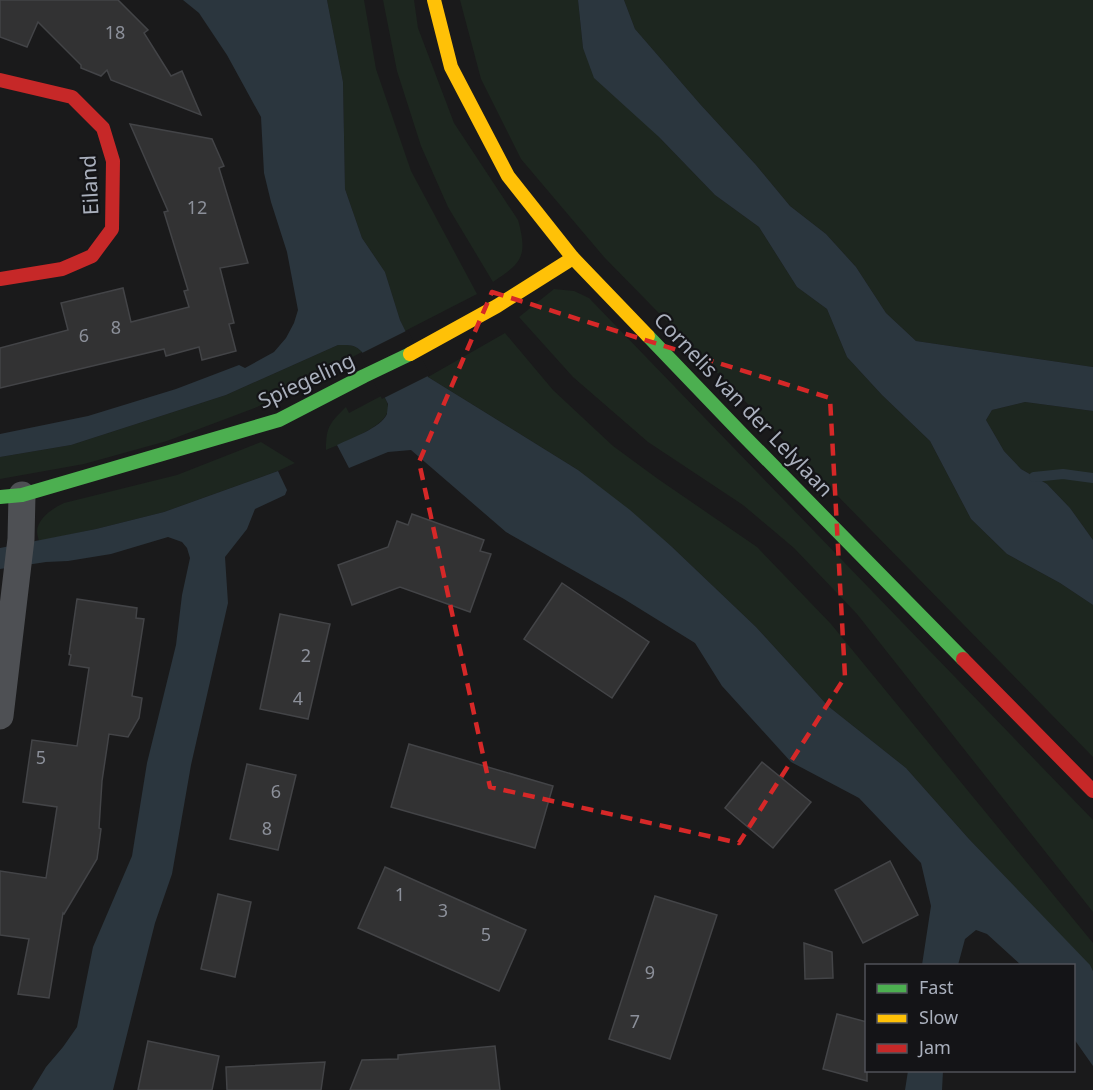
<svg xmlns="http://www.w3.org/2000/svg" width="1093" height="1090" viewBox="0 0 1093 1090" font-family="'Noto Sans',sans-serif">
  <style>
    .green { fill: #1d261f }
    .water { fill: #2b363e }
    .pier { fill: #1a1a1b }
    .lines { fill: none; stroke-linecap: round; stroke-linejoin: round }
    .stream { stroke: #2b363e; stroke-width: 10 }
    .building { fill: #323233; stroke: #434447; stroke-width: 1.5 }
    .street { stroke: #4e5054; stroke-width: 27 }
    .fast { stroke: #4caf50; stroke-width: 14 }
    .slow { stroke: #ffc107; stroke-width: 14 }
    .jam { stroke: #c62828; stroke-width: 14 }
    .marked { fill: none; stroke: #d62828; stroke-width: 4.5; stroke-dasharray: 12 8; stroke-linejoin: round }
    .labels { text-anchor: middle; dominant-baseline: central; stroke-width: 4.5; stroke-linejoin: round; paint-order: stroke }
    .number-label { font-size: 18px; fill: #8c909a }
    .street-label { font-size: 21px; fill: #aab0bd; stroke: #141417 }
  </style>
  <rect width="100%" height="100%" fill="#1a1a1b"/>
  <g class="green">
    <polygon points="327,0 364,0 376,69 411,171 477,294 405,331 400,320 385,272 362,238 345,189 343,82"/>
    <path d="M383,0H414L418,28L454,123L518,220C528,256 522,263 493,282L448,207L421,146L397,71Z"/>
    <polygon points="460,0 578,0 583,48 659,137 715,195 759,227 797,287 827,309 847,357 882,395 930,441 971,519 1007,554 1060,583 1093,605 1093,757 604,257 521,159 481,79"/>
    <polygon points="624,0 1093,0 1093,367 916,341 886,313 856,267 826,234 790,206 756,165 700,104 635,29"/>
    <polygon points="554,289 574,291 589,298 1093,820 1093,912 857,614 794,548 743,505 648,442 573,377 519,317"/>
    <polygon points="505,333 553,390 613,446 658,479 757,547 831,624 1093,943 1093,971 1089,965 969,839 906,768 828,706 756,627 671,546 578,470 428,377"/>
    <path d="M338,345C348,345 355,344 362,352L257,407L167,441L84,464L0,479V457L71,445L226,395Z"/>
    <path d="M383,395C386,400 390,406 387,413C382,428 340,444 326,450C326,426 330,423 346,407L349,413Z"/>
    <polygon points="1025,402 1093,411 1093,540 1070,508 1047,484 1021,469 1004,451 986,420 992,410"/>
    <path d="M261,442L295,463L278,471L164,512L96,529L39,541C38,537 37,534 37,531C38,518 53,508 64,503L177,475Z"/>
  </g>
  <g class="water">
    <path d="M183,0H327L343,82L345,189L362,238L385,272L400,320L428,377L578,470L630,510L671,546L756,627L828,706L906,768L969,839L1090,965L1093,971V1066L1074,1039V966L1021,965L987,934L976,930L965,939L958,965H922L931,906L921,863L859,798L791,762L722,686L695,643L624,599L506,532L411,450L388,452L349,468L337,445C351,438 381,428 387,414C387,412 388,406 388,404L362,352C355,344 348,345 338,345L226,395L71,445L0,457V434L88,416L176,389L239,365L245,368L274,352L286,338L294,323L298,310L287,252L271,202L264,173L261,117L227,55L199,13Z"/>
    <polygon points="578,0 624,0 635,29 700,104 756,165 790,206 826,234 856,267 886,313 916,341 1093,367 1093,411 1025,402 992,410 986,420 1004,451 1021,469 1047,484 1070,508 1093,540 1093,605 1060,583 1007,554 971,519 930,441 882,395 847,357 827,309 797,287 759,227 715,195 659,137 594,78 583,48"/>
    <polygon points="278,471 287,490 285,495 255,509 247,529 225,557 228,603 191,765 172,874 155,923 113,1090 32,1090 46,1067 63,1047 77,1027 93,947 132,856 147,763 176,645 182,595 190,558 187,548 182,542 168,537 111,554 68,561 46,562 0,569 0,548 96,529 164,512"/>
    <polygon points="908,1071 943,1071 942,1090 905,1090"/>
  </g>
  <polygon class="pier" points="408,330 430,375 382,399 360,354"/>
  <g class="lines">
    <polyline class="stream" points="1034,477 1063,474 1093,478"/>
  </g>
  <g class="building">
    <polygon points="0,0 118,0 148,30 144,33 171,76 182,71 201,115 111,80 107,70 101,76 81,68 81,65 38,22 27,47 0,37"/>
    <polygon points="130,124 212,139 224,166 219,168 248,263 220,268 234,323 229,324 236,351 202,360 199,347 166,356 164,349 0,388 0,348 68,330 61,303 123,288 131,322 189,307 184,291 188,290 164,212 168,211"/>
    <polygon points="412,514 484,540 480,551 491,554 470,612 400,587 352,605 338,565 388,547 397,521 408,525"/>
    <polygon points="562,583 649,642 612,698 524,639"/>
    <polygon points="77,599 137,608 136,618 144,619 132,696 142,698 139,718 128,737 109,734 102,781 99,828 101,829 97,859 64,914 63,913 49,998 18,994 29,939 0,935 0,871 46,878 57,807 23,802 32,740 77,746 89,668 69,665 71,655 69,654"/>
    <polygon points="280,614 330,624 308,719 260,709"/>
    <polygon points="409,744 553,786 535,848 391,807"/>
    <polygon points="762,762 811,802 773,848 725,808"/>
    <polygon points="247,764 296,775 278,850 230,839"/>
    <polygon points="890,861 918,915 863,943 835,890"/>
    <polygon points="385,867 526,930 499,991 358,928"/>
    <polygon points="218,894 251,902 235,977 201,969"/>
    <polygon points="655,896 717,915 670,1059 609,1039"/>
    <polygon points="804,943 832,952 833,978 805,979"/>
    <polygon points="837,1014 867,1022 867,1081 823,1069"/>
    <polygon points="148,1041 219,1056 212,1090 138,1090"/>
    <polygon points="495,1046 500,1090 350,1090 362,1060 398,1059 398,1055"/>
    <polygon points="325,1062 321,1090 227,1090 226,1067"/>
  </g>
  <g class="lines">
    <polyline class="street" points="0,716 21,539 22,495"/>
    <g class="fast">
      <polyline points="648,336 742,434 963,659"/>
      <polyline points="0,497 22,495 279,420 364,376 410,354"/>
    </g>
    <g class="slow">
      <polyline points="434,0 451,67 508,176 573,258 648,336"/>
      <polyline points="410,354 497,306 573,258"/>
    </g>
    <g class="jam">
      <polyline points="0,80 72,97 103,128 113,161 112,229 92,256 62,269 0,279"/>
      <polyline points="963,659 1093,791"/>
    </g>
  </g>
  <path class="marked" d="M492,292L830,398L845,677L739,843L490,787L419,462Z"/>
  <g class="labels">
    <g class="number-label">
      <text x="115" y="32">18</text>
      <text x="197" y="207">12</text>
      <text x="116" y="327">8</text>
      <text x="84" y="335">6</text>
      <text x="306" y="655">2</text>
      <text x="298" y="698">4</text>
      <text x="41" y="757">5</text>
      <text x="276" y="791">6</text>
      <text x="267" y="828">8</text>
      <text x="400" y="894">1</text>
      <text x="443" y="910">3</text>
      <text x="486" y="934">5</text>
      <text x="650" y="972">9</text>
      <text x="635" y="1021">7</text>
    </g>
    <g class="street-label">
      <text transform="translate(89 185) rotate(-93)">Eiland</text>
      <text transform="translate(306 380) rotate(-25)">Spiegeling</text>
      <text transform="translate(744 404) rotate(46)">Cornelis van der Lelylaan</text>
    </g>
  </g>
  <rect x="865" y="964" width="210" height="108" fill="#141417" stroke="#505259" stroke-width="1.5"/>
  <rect x="877" y="984" width="30" height="9" fill="#4caf50" stroke="#505259" stroke-width="1.5"/>
  <text x="919" y="994" font-size="18" fill="#aab0bd">Fast</text>
  <rect x="877" y="1014" width="30" height="9" fill="#ffc107" stroke="#505259" stroke-width="1.5"/>
  <text x="919" y="1024" font-size="18" fill="#aab0bd">Slow</text>
  <rect x="877" y="1044" width="30" height="9" fill="#c62828" stroke="#505259" stroke-width="1.5"/>
  <text x="919" y="1054" font-size="18" fill="#aab0bd">Jam</text>
</svg>
